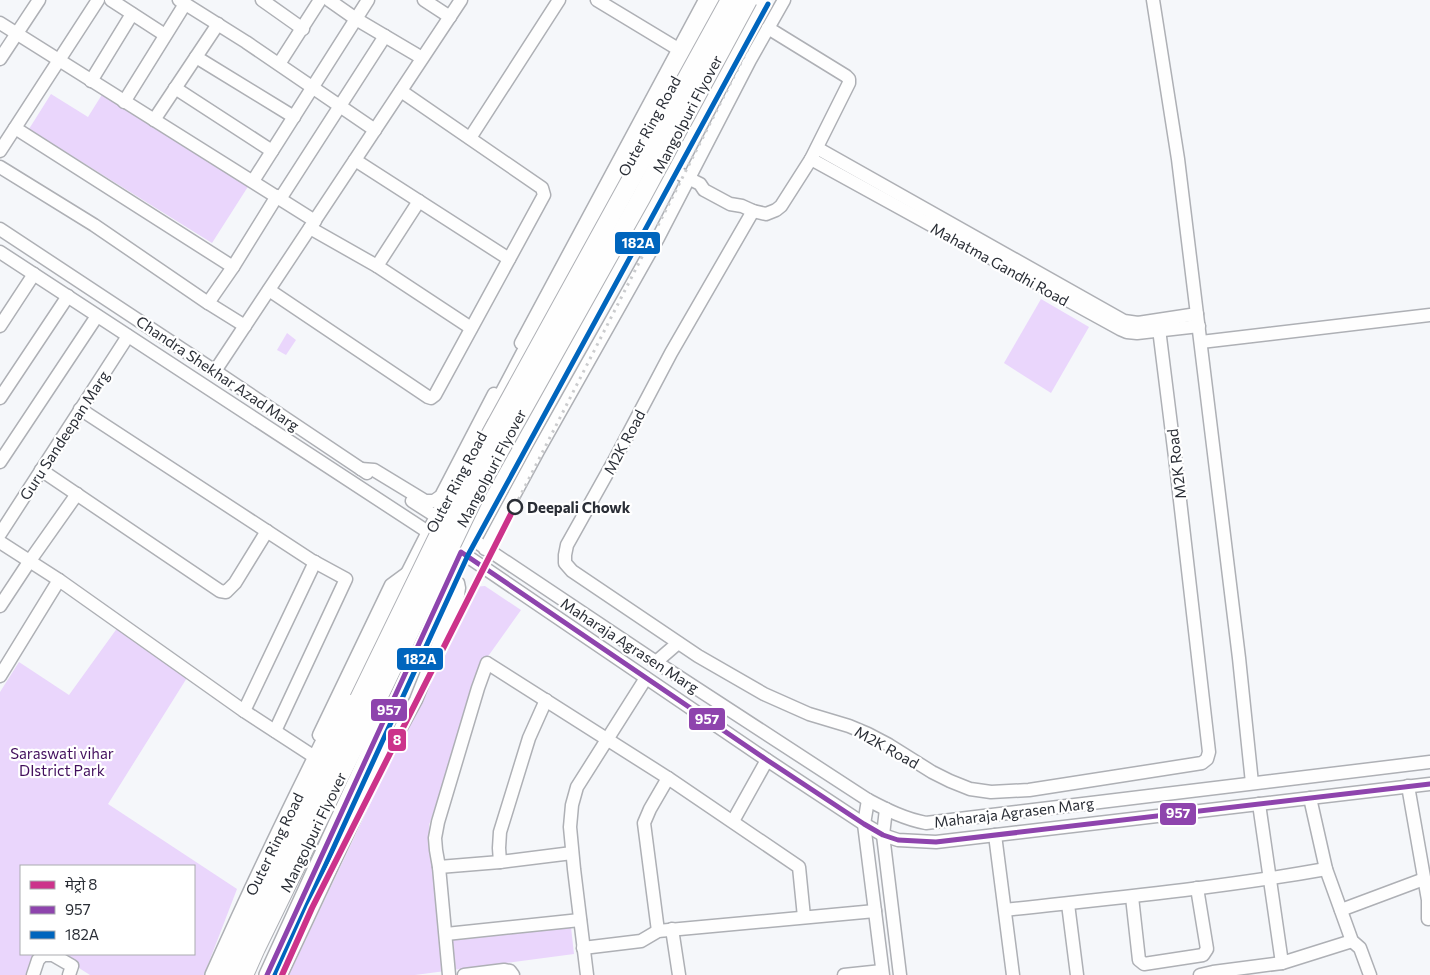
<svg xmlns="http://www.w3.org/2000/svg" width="1430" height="975" viewBox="0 0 1430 975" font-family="Commissioner,'Noto Sans Devanagari',sans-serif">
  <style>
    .green { fill: #ead6fc }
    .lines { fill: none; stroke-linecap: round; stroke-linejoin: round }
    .minor-casing { stroke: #aeb0b5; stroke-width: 15 }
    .major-casing { stroke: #aeb0b5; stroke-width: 18 }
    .highway-casing { stroke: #aeb0b5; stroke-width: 20 }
    .minor { stroke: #fefefe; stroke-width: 12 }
    .major { stroke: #fefefe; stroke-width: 15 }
    .highway { stroke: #fefefe; stroke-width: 18 }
    .rail { stroke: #cbccce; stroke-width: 3; stroke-dasharray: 2.5 5; stroke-linecap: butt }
    .highway-bridge-casing { stroke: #aeb0b5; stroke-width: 20; stroke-linecap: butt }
    .highway-bridge { stroke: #fefefe; stroke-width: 18 }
    .bus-1-casing { stroke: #fff; stroke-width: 9 }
    .bus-2-casing { stroke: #fff; stroke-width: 9 }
    .bus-1 { stroke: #8e44ad; stroke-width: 5 }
    .bus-2 { stroke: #0065bd; stroke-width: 5 }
    .metro-1-casing { stroke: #fff; stroke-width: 10 }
    .metro-1 { stroke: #cc338b; stroke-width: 6 }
    .stop-dot { fill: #fff; stroke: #2a2e36; stroke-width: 2.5 }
    .labels { text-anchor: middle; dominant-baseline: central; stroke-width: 4.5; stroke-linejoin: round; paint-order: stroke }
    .street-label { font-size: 15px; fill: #2a2e36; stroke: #fff }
    .stop-label { font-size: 15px; font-weight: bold; fill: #2a2e36; stroke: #fff; text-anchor: start }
    .park-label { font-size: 15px; fill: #420f5d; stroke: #fff }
    .line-badge { stroke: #fff; stroke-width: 2 }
    .badge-label { font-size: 14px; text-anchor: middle; font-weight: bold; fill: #fff }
  </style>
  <rect width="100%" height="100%" fill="#f5f7fa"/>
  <g class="green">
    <polygon points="103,93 249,185 212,243 29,129 51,94 88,117"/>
    <polygon points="1041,299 1089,327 1051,393 1004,363"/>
    <polygon points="287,333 296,340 286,355 277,350"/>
    <polygon points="485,586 521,610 484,662 429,825 442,940 571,927 574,954 415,975 289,975 473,587"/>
    <polygon points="118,627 190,673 108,804 237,889 204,975 90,975 57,954 194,954 194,866 21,866 21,954 45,954 36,975 0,975 0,692 19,662 69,695"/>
  </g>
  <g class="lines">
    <defs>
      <g id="minor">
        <polyline points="111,0 165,35"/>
        <polyline points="179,0 246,42 375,130"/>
        <polyline points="262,0 303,29"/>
        <polyline points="329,0 356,19 422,58"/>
        <polyline points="424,0 450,17"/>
        <polyline points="597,0 678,49"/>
        <polyline points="1153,0 1178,159 1239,658 1252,783"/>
        <polyline points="0,23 315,221"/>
        <polyline points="218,24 196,57 294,117"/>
        <polyline points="0,59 39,0"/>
        <polyline points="279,64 320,0"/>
        <polyline points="91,81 132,14"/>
        <polyline points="175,88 272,151"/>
        <polyline points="124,102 185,4"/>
        <polyline points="154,120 196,57"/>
        <polyline points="15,128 233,267 277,196"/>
        <polyline points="470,138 559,0"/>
        <polyline points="817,148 1124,321 1138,323 1197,314"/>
        <polyline points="0,151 98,0"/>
        <polyline points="811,159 1120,329 1127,332 1137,333 1199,326"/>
        <polyline points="355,160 509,259"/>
        <polyline points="0,167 94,225 208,303 233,267"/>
        <polyline points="668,168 700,184 704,190 730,204 742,206 753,211 766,214 776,210 781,206 811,159 849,83 849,79 846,76 768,28"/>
        <polyline points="253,181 368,0"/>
        <polyline points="280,199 385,36"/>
        <polyline points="419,201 377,266 471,328"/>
        <polyline points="753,211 671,353 614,461 567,545 565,555 565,563 572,571 698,656 764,694 809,714 849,726 868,734 889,745 932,772 950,781 970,789 991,792 1029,790 1202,763 1207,759 1209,752 1175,457 1158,321"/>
        <polyline points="310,228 377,266"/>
        <polyline points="0,229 215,371 367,473"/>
        <polyline points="0,252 428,532"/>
        <polyline points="269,290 428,397 431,398 435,395 544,195 542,188 401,91"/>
        <polyline points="208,303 245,326"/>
        <polyline points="0,326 34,274"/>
        <polyline points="1201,342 1430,315"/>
        <polyline points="521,343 705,0"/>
        <polyline points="215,371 461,0"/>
        <polyline points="0,398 68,296"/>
        <polyline points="80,409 311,560 346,579 275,731"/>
        <polyline points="0,462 97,316"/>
        <polyline points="361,469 374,470 425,501 434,501 441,496 494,394"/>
        <polyline points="41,470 220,591 226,592 235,583 267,531"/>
        <polyline points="412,501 437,517"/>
        <polyline points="0,534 128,336"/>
        <path d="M469,537L656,662L868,800C887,810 905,819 926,823L1430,762"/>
        <polyline points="0,542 59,580 244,711 310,754"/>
        <polyline points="485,549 538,451 658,238 750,60 784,0"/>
        <polyline points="461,552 767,760 864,824 883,835 898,840 936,842 1430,784"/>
        <polyline points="0,606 29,562 77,494"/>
        <polyline points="656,662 678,643"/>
        <polyline points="0,676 59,580"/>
        <polyline points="244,711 315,562"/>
        <polyline points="319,735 391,585 410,571"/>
        <polyline points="1408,786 1428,900 1428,919"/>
        <polyline points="1310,798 1326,869 1352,941 1360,948 1370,975"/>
        <polyline points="868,800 864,824 883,975"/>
        <polyline points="1259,804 1282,963"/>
        <polyline points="886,809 883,835 900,975"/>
        <polyline points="733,821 767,760"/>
        <polyline points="995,835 1013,975"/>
        <polyline points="500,862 499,848 500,832 529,738 546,700"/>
        <polyline points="439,867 500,862 572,853"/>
        <polyline points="1132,897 1139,960 1144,964 1203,955 1207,949 1197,888"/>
        <polyline points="1068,904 1077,975"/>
        <path d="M1005,910C1112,898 1220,888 1326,869"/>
        <polyline points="1341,910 1424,879"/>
        <polyline points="672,929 679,975"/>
        <polyline points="658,931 644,823 650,809 668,778"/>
        <polyline points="446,934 580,920"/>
        <polyline points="583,948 641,941 658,931 875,911"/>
        <polyline points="33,975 38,960 43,955 53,955 72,966 69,975"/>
        <polyline points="281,975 373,779 416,700 458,595 459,588 458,583 449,578"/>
        <polyline points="449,975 439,867 436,850 435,838 438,822 478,688 487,663 668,778 799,867 804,917"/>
        <polyline points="464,975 504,970 510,971 513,975"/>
        <polyline points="587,975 574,869 570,827 572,805 577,787 646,678"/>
        <polyline points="844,975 882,971"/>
        <polyline points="1200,975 1213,972 1282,963 1352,941"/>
      </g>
      <g id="major">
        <polyline points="493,412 532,338 719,0"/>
        <path d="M213,975C264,860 320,747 378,634C403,586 426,537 452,490"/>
        <polyline points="267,975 461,552 761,0"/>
      </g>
      <g id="highway">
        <polyline points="229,975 254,918 359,699"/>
        <polyline points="244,975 256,948 374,706"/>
      </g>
    </defs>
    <use href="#minor" class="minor-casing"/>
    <use href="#major" class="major-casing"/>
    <use href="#highway" class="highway-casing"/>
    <use href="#minor" class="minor"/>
    <use href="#major" class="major"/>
    <use href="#highway" class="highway"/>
    <polyline class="rail" points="515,506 749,47"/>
    <defs>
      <g id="highway-bridge">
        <polyline points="359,699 465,481 730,0"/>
        <polyline points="374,706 478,489 641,198 748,0"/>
      </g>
    </defs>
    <use href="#highway-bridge" class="highway-bridge-casing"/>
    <use href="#highway-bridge" class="highway-bridge"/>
    <defs>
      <polyline id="bus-1" points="267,975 461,552 767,760 864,824 883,835 898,840 936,842 1430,784"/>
      <polyline id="bus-2" points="275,975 468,555 768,4"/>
    </defs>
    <use href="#bus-1" class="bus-1-casing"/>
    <use href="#bus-2" class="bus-2-casing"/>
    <use href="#bus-1" class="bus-1"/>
    <use href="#bus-2" class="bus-2"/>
    <defs>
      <polyline id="metro-1" points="282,975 312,908 515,506"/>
    </defs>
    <use href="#metro-1" class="metro-1-casing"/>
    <use href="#metro-1" class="metro-1"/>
  </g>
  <circle class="stop-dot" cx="515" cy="507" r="7"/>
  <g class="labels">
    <g class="street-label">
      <text transform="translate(687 114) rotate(-62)">Mangolpuri Flyover</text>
      <text transform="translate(649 126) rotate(-61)">Outer Ring Road</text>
      <text transform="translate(1000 264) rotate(29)">Mahatma Gandhi Road</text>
      <text transform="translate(218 373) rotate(34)">Chandra Shekhar Azad Marg</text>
      <text transform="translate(64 435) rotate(-57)">Guru Sandeepan Marg</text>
      <text transform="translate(624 442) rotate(-62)">M2K Road</text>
      <text transform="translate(1176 464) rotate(-97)">M2K Road</text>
      <text transform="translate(491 468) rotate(-62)">Mangolpuri Flyover</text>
      <text transform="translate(456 482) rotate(-62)">Outer Ring Road</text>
      <text transform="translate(630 645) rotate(33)">Maharaja Agrasen Marg</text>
      <text transform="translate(887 747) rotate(29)">M2K Road</text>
      <text transform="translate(1014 812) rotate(-7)">Maharaja Agrasen Marg</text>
      <text transform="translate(313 832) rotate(-64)">Mangolpuri Flyover</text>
      <text transform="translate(274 844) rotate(-64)">Outer Ring Road</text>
    </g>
    <g class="stop-label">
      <text x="527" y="507">Deepali Chowk</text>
    </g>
    <g class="park-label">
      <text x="62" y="753">Saraswati vihar<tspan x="62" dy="17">DIstrict Park</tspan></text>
    </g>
  </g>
  <g class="line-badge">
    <rect x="614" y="231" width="47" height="24" rx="5" fill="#0065bd"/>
    <rect x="396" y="647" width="48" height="24" rx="5" fill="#0065bd"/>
    <rect x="370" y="698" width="38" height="24" rx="5" fill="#8e44ad"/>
    <rect x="688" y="707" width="38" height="24" rx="5" fill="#8e44ad"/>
    <rect x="387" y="728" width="20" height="24" rx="5" fill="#cc338b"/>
    <rect x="1159" y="802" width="38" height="24" rx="5" fill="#8e44ad"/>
  </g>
  <g class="badge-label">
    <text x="638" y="248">182A</text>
    <text x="420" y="664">182A</text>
    <text x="389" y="715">957</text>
    <text x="707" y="724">957</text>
    <text x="397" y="745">8</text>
    <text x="1178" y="818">957</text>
  </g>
  <rect x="20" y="865" width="175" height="90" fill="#ffffff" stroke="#aaabaf"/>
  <rect x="30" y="881" width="25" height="8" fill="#cc338b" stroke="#aaabaf"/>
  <text x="65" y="890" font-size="15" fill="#2a2e36">मेट्रो 8</text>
  <rect x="30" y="906" width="25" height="8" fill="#8e44ad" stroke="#aaabaf"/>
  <text x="65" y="915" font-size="15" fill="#2a2e36">957</text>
  <rect x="30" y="931" width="25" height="8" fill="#0065bd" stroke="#aaabaf"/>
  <text x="65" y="940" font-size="15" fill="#2a2e36">182A</text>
</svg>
